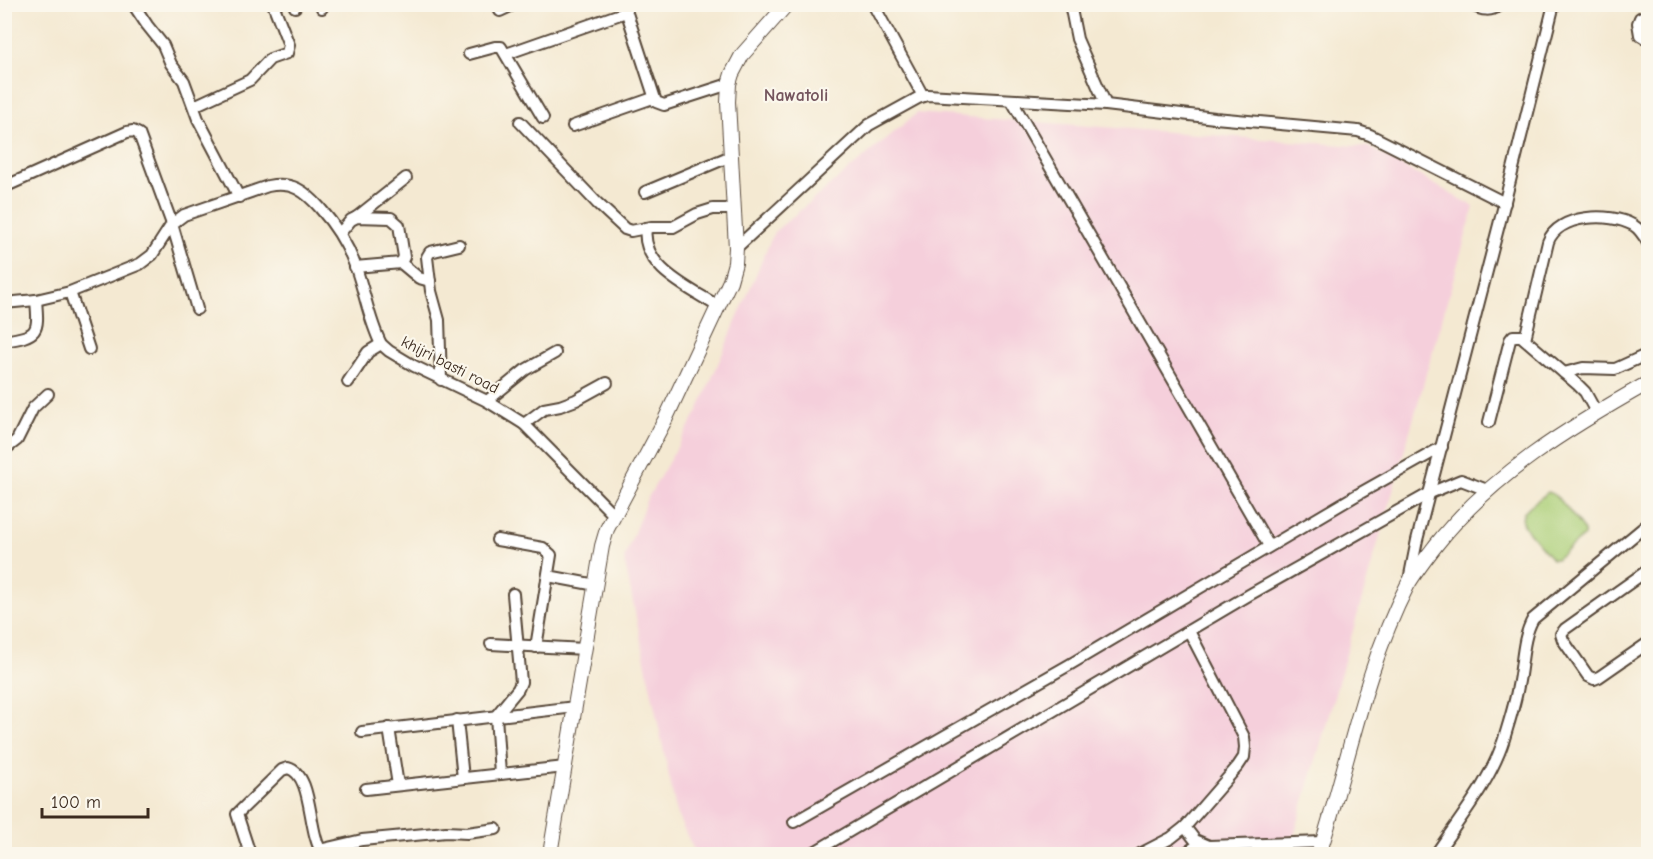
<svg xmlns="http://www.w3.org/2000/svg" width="1653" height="859" viewBox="0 0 1653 859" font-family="'Comic Neue',sans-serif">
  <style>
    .built { fill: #f5cfdb }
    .green { fill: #accf78; stroke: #747c4b; stroke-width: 1.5 }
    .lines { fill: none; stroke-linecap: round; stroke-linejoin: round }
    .minor-casing { stroke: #574739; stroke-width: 14 }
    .major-casing { stroke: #574739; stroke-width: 16 }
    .minor { stroke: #fff; stroke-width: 10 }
    .major { stroke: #fff; stroke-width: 14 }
    .labels { text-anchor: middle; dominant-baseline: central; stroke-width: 4.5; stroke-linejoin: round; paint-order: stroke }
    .street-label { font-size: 16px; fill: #3b2a1e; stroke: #fbf7ec }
    .neighbourhood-label { font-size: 18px; font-weight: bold; fill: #74555e; stroke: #fbf7ec }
  </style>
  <rect width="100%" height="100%" fill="#fbf7ec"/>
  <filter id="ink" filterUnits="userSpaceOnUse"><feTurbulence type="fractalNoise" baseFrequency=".0167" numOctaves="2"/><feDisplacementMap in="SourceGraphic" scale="12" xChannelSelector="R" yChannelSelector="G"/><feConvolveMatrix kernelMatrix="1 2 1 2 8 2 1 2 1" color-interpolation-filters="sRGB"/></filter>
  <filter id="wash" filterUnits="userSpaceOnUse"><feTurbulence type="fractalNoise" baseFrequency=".008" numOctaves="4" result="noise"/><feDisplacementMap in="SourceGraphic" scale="24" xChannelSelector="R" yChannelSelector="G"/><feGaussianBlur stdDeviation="1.35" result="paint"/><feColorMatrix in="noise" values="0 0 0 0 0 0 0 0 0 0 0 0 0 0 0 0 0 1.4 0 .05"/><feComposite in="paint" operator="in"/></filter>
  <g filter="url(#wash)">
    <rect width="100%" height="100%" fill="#f4e9d2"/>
    <polygon class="built" points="917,113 1369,147 1474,207 1289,854 696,854 677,815 624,559 646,501 698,411 774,232"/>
    <path class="green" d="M1548,492C1560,495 1576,521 1584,531V536L1556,559H1552L1523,525C1518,508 1538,502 1548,492Z"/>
  </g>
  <g filter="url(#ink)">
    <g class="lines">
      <defs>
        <g id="minor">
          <polyline points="133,4 147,25 163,45 171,64 184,81 198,119 239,197"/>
          <polyline points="295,4 295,7"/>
          <polyline points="321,4 322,8"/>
          <polyline points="624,4 656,102 664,105 729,84"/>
          <polyline points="873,4 923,96"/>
          <polyline points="1070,4 1077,39 1106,105"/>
          <path d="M1471,4C1482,11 1491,12 1502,4"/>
          <polyline points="500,11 515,4"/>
          <polyline points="1648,14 1640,18 1638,23 1640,35 1648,40"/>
          <polyline points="469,54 495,47 501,47 543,118"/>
          <polyline points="506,54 626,12"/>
          <polyline points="1012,101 1269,546"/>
          <polyline points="194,106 250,80 270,59 287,53 289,45 273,4"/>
          <polyline points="520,122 597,203 625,229 631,231 651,227 673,227 697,214 713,209 734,209"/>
          <polyline points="573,126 653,98"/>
          <polyline points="4,187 127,132 133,131 139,134 172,224 197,309"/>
          <polyline points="645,192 731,156"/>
          <polyline points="357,217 406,178"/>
          <path d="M646,228C640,268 692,289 719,307"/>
          <polyline points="340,233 351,220 357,217 391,218 399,225 404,257 401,263 355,267"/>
          <polyline points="736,248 869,125 918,98 927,95 1106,105 1215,118 1358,131 1370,135 1505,203"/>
          <polyline points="401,263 419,278 430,281"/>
          <polyline points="70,292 89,349"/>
          <path d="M4,303L36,300L70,292L140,264L152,255L172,224L184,215L268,186C292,181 305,191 320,208C336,226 348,245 356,268C365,293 369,320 381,344L389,351L414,366L487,401L524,424L614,515"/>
          <path d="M1525,339L1548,242C1558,214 1610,212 1633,225C1640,229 1644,236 1648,243"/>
          <path d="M4,341C38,335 39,334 36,300"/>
          <polyline points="1564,373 1583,368 1615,369 1648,354"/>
          <polyline points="441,380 439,320 431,291 427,257 430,252 459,245"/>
          <polyline points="348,382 368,352 381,344"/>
          <polyline points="487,401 525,370 555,353"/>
          <polyline points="1489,422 1510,340 1513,336 1521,336 1578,385 1585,392 1596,412"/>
          <polyline points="524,424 544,409 560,406 576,400 607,383"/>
          <polyline points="4,450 17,440 33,408 48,394"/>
          <polyline points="497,540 543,548 551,555 536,647"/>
          <polyline points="1648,570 1565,629 1561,634 1563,640 1588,676 1594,679 1599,677 1648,643"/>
          <polyline points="548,576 596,585"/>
          <polyline points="1409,580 1417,540 1501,217 1554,4"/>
          <polyline points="491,644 585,649"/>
          <polyline points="457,720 463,778"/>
          <polyline points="389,728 398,785"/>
          <polyline points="362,732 575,707"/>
          <polyline points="500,774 496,716 518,689 521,682 513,594"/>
          <polyline points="366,789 565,767"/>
          <polyline points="794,822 1069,665 1355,496 1442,447"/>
          <polyline points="1185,827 1195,840 1209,846 1323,842"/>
          <polyline points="319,850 362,840 446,832 467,833 496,829"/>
          <path d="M250,854L237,814L282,770L288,768C314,775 307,833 323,854"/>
          <polyline points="811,854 1249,595 1430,493 1461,480 1487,490"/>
          <polyline points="1140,854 1171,838 1185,827 1238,766 1244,757 1245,747 1244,737 1189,631"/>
          <polyline points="1184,854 1200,844"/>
          <path d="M1436,854C1460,818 1491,781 1504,739C1509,722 1515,704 1518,686C1523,664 1522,638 1533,619L1648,524"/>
        </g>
        <g id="major">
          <polyline points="550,854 602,546 607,529 665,420 730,281 735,263 736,248 728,102 729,84 732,74 742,55 787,4"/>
          <path d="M1319,854C1348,766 1364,670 1407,586C1415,572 1426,558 1436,545C1492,474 1570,427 1648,383"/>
        </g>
      </defs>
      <use href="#minor" class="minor-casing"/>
      <use href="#major" class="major-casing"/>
      <use href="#minor" class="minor"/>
      <use href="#major" class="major"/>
    </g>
  </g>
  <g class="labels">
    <g class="street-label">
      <text transform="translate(450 365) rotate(27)">khijri basti road</text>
    </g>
    <g class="neighbourhood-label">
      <text x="796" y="95">Nawatoli</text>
    </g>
  </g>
  <rect width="1653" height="859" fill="none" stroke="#fbf7ec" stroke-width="24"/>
  <path d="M42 808v9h106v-9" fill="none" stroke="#3b2a1e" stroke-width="3"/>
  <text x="51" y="808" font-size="18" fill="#3b2a1e" stroke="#fbf7ec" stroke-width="4.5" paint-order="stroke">100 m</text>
</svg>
